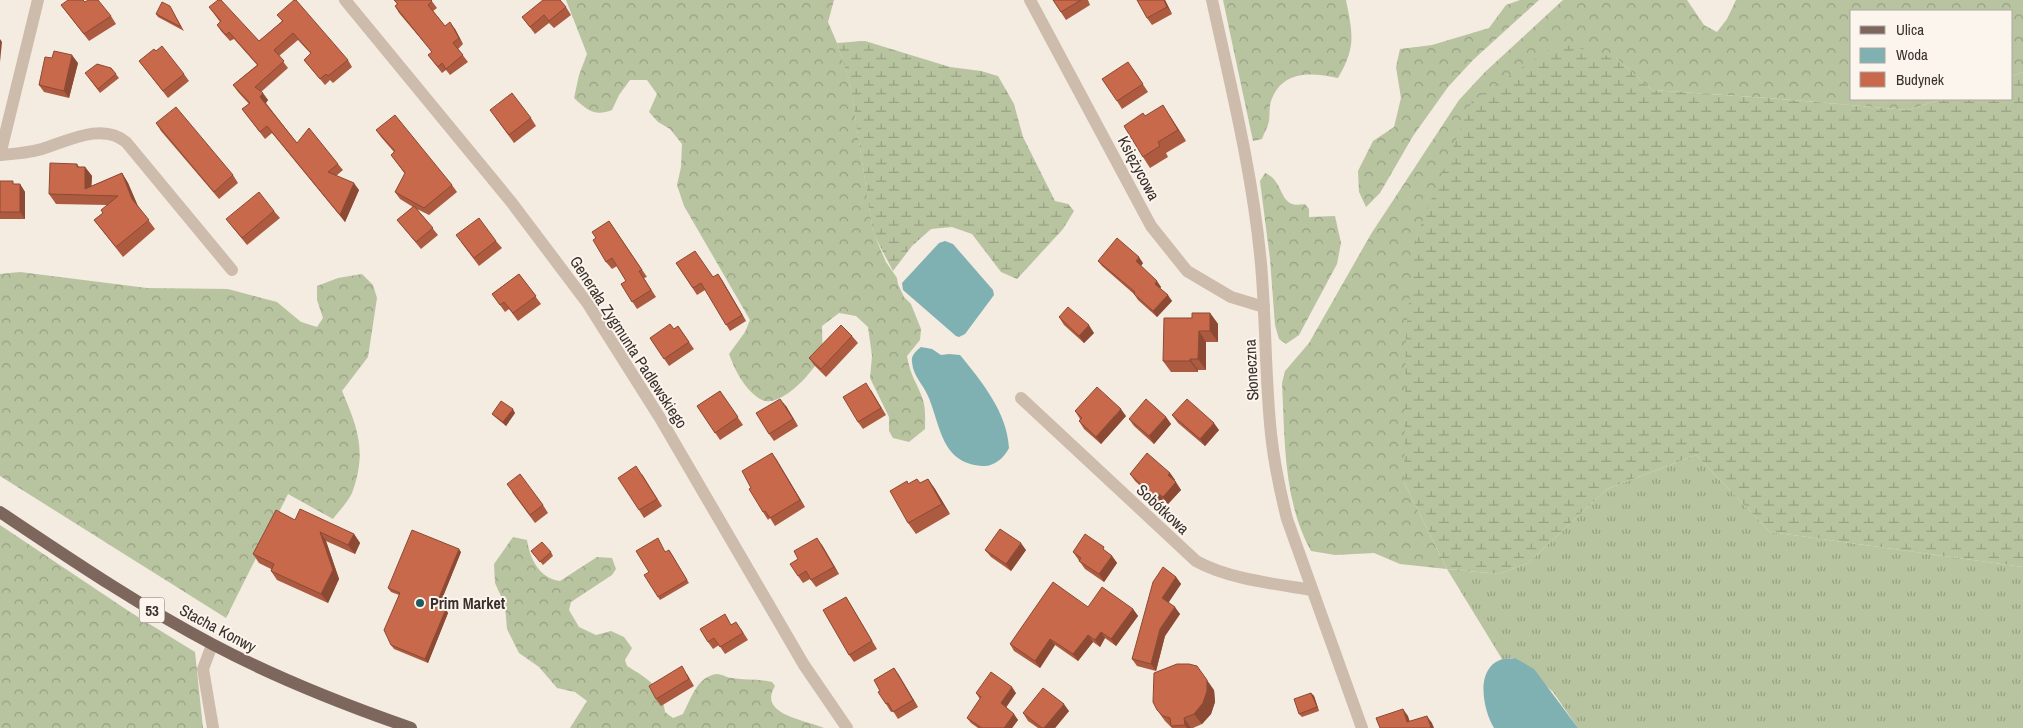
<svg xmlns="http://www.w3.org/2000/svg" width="2023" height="728" viewBox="0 0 2023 728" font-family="'Archivo Narrow',sans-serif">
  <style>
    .grass { fill: url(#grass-tufts) }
    .forest { fill: url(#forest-crowns) }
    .wetland { fill: url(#wetland-marsh) }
    .water { fill: #7fb0b2 }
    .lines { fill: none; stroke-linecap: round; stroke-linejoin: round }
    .minor { stroke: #cdbbac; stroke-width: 12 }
    .major { stroke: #7d675c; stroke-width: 12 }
    .wall { fill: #ac5a40 }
    .shaded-wall { fill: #8c4a34 }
    .building { fill: #c8694b; stroke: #8c4a34 }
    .poi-dot { fill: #1f5a5e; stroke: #fbf5ee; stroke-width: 2 }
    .labels { text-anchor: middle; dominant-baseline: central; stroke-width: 4; stroke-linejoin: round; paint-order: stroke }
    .shield { fill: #fbf5ee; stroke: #756b66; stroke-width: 1 }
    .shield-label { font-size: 15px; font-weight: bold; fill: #3b302b }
    .street-label { font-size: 16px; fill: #3b302b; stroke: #fbf5ee }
    .poi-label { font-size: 16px; font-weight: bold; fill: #3b302b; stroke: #fbf5ee; text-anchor: start }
  </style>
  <defs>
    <pattern id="grass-tufts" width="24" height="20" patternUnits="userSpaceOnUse" patternTransform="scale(1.25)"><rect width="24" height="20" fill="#b8c4a0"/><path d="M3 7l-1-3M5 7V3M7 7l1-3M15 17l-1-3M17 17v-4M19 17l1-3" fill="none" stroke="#97a083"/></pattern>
    <pattern id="forest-crowns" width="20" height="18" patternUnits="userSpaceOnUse" patternTransform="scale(1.25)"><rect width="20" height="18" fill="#b8c4a0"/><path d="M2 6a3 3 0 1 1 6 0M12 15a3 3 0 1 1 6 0" fill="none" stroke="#97a083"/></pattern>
    <pattern id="wetland-marsh" width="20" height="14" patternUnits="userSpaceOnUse" patternTransform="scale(1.25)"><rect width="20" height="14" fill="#b8c4a0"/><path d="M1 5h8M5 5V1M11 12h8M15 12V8" fill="none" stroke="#97a083"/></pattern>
  </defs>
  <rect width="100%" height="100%" fill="#f4ebe1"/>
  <polygon class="grass" points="1696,455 1770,532 2023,567 2023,728 1578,728 1553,692 1515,658 1502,659 1447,569 1499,574 1528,563 1607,489"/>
  <g class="forest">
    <path d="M566,0H834L828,22L837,43L850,82L873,232L886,262L897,278L898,284L904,297L911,304L921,329L920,340L907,356C910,375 916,381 922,397C926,407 925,419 925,429L909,442L893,438L889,431V417L870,378L872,356L868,327L856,316L839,313L822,326C822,333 823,348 822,353C817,369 781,409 762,400C745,391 735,370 729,354L745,332L750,320L684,206L677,185L681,167L682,144L670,129L658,122L649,112L657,94L647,80H630L619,95L612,110C595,117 587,110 574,98L579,75L587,54Z"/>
    <path d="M1223,0H1346C1353,35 1356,47 1338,78C1311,72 1282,70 1271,101C1269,107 1270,114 1269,121C1268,127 1264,133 1262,139L1253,141Z"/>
    <polygon points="1520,0 1539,0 1473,60 1448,87 1413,136 1380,193 1366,207 1359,192 1358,171 1373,141 1394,127 1401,98 1396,67 1400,49 1432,45 1489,28 1506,5"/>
    <path d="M1563,0H1687L1704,25L1717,32L1727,19L1736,0H2023V72L2012,76V11H1852V99H1942L1908,110L1768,98L1652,90L1616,58L1404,482L1447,569L1400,564L1374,553L1335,555L1311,551C1283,501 1285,439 1282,383L1285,371L1309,343L1371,234L1459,100L1485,72Z"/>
    <path d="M1265,173C1286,181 1277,210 1305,204L1309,209V217L1335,216L1341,243L1337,264L1299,335L1286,344L1279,339L1275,325L1270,259L1260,181Z"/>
    <path d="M20,272L147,288L228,289L277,302L301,322L317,327L323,318L317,300V286L338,278L362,274L373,285L377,298L368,357L342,391C358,428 367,453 352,493C348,502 339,511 333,519L288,494L226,618L0,476V274Z"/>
    <polygon points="0,525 130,612 195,652 203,728 0,728"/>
    <path d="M513,537L527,540C530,559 539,578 560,581L597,557L612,558L616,569L612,575L571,602L569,610L579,627L596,635L611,631L624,637L632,648L625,660L627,666C648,679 662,686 665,712L673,718L683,714C691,699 697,676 717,674C722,674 727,678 732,678C746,680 759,679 772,682L775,686C757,715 806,720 824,728H570L587,701L575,692L557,688L539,667L519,653L507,629L505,605L495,583L494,564Z"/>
  </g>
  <g class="wetland">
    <polygon points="865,41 950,67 981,71 998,76 1014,104 1023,137 1055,201 1068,204 1074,211 1063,229 1017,279 1001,272 972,234 952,227 931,229 912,246 893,271 873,233 850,83 837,43"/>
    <polygon points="1559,43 1616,58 1652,90 1768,98 1908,110 1942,99 2012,99 2012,76 2023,72 2023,567 1770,532 1696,455 1607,489 1528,563 1499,574 1447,569 1404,482 1406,330 1417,234 1472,101"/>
  </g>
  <g class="water">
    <polygon points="945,241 953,244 993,290 994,295 965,334 959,337 956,336 903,290 902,283 939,243"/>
    <path d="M921,347L932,349L941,355L949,354L960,355C982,382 1007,412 1009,448C1004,458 994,467 982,466C941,463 941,426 928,396C923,384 913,376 912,362C911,355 916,351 921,347Z"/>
    <path d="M1515,658L1534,669L1578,728H1494C1483,710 1474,667 1503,659C1506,658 1511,659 1515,658Z"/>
  </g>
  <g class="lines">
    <g class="minor">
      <polyline points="345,0 512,203 588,304 660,418 804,665 847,728"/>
      <polyline points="1030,0 1151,226 1187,271 1231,297 1264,307"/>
      <path d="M1212,0C1231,87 1253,175 1261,264C1266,320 1265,377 1271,434C1274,463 1280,491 1287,519L1362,728"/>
      <path d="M0,155C14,154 28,153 42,149C68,141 102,122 126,142L232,270"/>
      <polyline points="0,155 38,0"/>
      <path d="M1021,398L1196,561C1228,579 1276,584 1312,590"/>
      <polyline points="212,645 203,669 213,728"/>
    </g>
    <path class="major" d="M0,512C69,558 138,605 212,644C276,678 342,704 411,728"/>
  </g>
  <g class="wall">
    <polygon points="394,0 431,0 437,8 433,11 445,26 455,29 463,44 458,49 468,62 450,75 446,70 442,73 428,55 432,52 399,13 395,6 397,4"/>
    <polygon points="1053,0 1088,0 1090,5 1066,20"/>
    <polygon points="1165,0 1172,14 1152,25 1147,18"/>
    <polygon points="85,2 111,16 116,24 89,41 61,5"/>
    <polygon points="209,7 259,41 282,21 277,15 348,60 352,67 333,83 330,80 325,85 304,60 311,54 298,40 279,56 288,68 261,92 268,100 266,103 297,143 338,164 343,170 336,176 359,190 345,222 272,133 265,139 242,109 249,104 238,92 233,85 257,65 234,39 230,41 221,31 217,25 220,22"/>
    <polygon points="566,7 571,15 554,28 549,23 535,34 522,17"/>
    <polygon points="172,10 184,31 158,17 156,14"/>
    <polygon points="139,61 184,74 189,81 168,98"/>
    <polygon points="78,63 69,98 44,92 39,85"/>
    <polygon points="111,68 119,78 100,93 88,77"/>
    <polygon points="1133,69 1148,92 1122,109 1117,101"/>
    <polygon points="1145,116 1170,116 1186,141 1166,153 1168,157 1150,168 1143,157"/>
    <polygon points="495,117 531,118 536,126 514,143"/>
    <polygon points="156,123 233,175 238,183 219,199 161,131"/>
    <polygon points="376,130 452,185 457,192 429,215 417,209 438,235 421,249 397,220 413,207 400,199 395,192 405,174 391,155 394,152 381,137"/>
    <polygon points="77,164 79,167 85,167 92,176 91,186 122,173 128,183 138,206 155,229 123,257 94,220 103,213 107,205 56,204 49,194"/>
    <polygon points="0,181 15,184 20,184 25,192 25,219 0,219"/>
    <polygon points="274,211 280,218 247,245 226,219"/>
    <polygon points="609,221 647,277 644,278 656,297 637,309 621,284 626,281 617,266 612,269 606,262 596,238"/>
    <polygon points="496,241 502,248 479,266 461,242"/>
    <polygon points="1098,261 1143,263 1141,266 1161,287 1160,288 1172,301 1157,317 1138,300 1134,294 1102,266"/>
    <polygon points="676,263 722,280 746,321 730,331 705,290 697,295"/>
    <polygon points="519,274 541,304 518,321 509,309 505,312 492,294"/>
    <polygon points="1210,313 1218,324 1218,342 1206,342 1206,370 1198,370 1198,372 1171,372 1163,361 1192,318"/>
    <polygon points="1059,317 1094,333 1084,343 1064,325"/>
    <polygon points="678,326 694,349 669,366 650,338 674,329"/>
    <polygon points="852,336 858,343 826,377 814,365 809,358"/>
    <polygon points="871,390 886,415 863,429 858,422"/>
    <polygon points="720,391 743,425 720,440 697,406"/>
    <polygon points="786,406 798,426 774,441 769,434"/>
    <polygon points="1075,411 1126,416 1101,444 1084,429 1079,421 1080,419"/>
    <polygon points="515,413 506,426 495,417 492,414"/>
    <polygon points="1172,415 1219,430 1205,446 1178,423"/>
    <polygon points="1166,417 1171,424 1154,444 1134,426 1129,419"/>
    <polygon points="772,453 805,507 775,526 770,518 768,520 763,512 751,488"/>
    <polygon points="1170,473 1175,480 1174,481 1181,490 1168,504 1164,501 1161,505 1135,481 1130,474"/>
    <polygon points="642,474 662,506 644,518 639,510"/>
    <polygon points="928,479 935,489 950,514 916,534 908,523 909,484 920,483"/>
    <polygon points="512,492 543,505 548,513 535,523"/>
    <polygon points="295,520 354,534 360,543 355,554 326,541 339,579 328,603 277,580 271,571 271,569 259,563 253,554"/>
    <polygon points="822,545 839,574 816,587 810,579 803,583 798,576"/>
    <polygon points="985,550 1026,550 1011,571 991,557"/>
    <polygon points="531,551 551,552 553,556 543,565"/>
    <polygon points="461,552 439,606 448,613 428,663 394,649 391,645 399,595 391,592 388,588"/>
    <polygon points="666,552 671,553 689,583 660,600 658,597 649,572"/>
    <polygon points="1073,552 1108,553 1112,556 1117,563 1104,582 1085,569"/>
    <polygon points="1176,577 1181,584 1168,602 1180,614 1165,636 1156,671 1137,666 1132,659"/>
    <polygon points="846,597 851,605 877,649 854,662 849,655"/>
    <polygon points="1088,607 1133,609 1138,616 1116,646 1105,638 1100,647 1093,642 1078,661 1055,645 1040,668 1014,651 1010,644"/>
    <polygon points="732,624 741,629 748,640 725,654 719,645 713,649 708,642"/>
    <polygon points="894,668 918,707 898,719 893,711 891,712 886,704 880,691"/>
    <polygon points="687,674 694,686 661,706 656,699"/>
    <polygon points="1214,690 1215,702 1211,714 1202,724 1193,728 1172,728 1165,721 1157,710"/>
    <polygon points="976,693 1016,693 1006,707 1018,720 1012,728 978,728 971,723 967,718 980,699"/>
    <polygon points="1311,693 1314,696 1319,711 1302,717 1299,714"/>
    <polygon points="1069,711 1055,728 1038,728 1028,721 1023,713"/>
  </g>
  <g class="shaded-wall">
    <polygon points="1164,0 1165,0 1172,14 1167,7"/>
    <polygon points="450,22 455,29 463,44 459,38"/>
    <polygon points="0,39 2,42 0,62"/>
    <polygon points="72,55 78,63 69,98 64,91"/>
    <polygon points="263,93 268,100 265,104 260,97"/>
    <polygon points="1163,105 1170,116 1186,141 1178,130"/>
    <polygon points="85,167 92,176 91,195 85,189"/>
    <polygon points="122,173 128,183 139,209 132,199"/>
    <polygon points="354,183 359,190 345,222 340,215"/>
    <polygon points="20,184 25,192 25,219 20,212"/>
    <polygon points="1139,257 1143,263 1140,267 1136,261"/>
    <polygon points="718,274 722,280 746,321 742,315"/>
    <polygon points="1157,281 1161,287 1159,290 1155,284"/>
    <polygon points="1168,295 1172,301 1157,317 1153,311"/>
    <polygon points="1210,313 1218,324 1218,342 1210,331"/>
    <polygon points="1089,325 1094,333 1084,343 1079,336"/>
    <polygon points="1199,331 1206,342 1206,370 1198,359"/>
    <polygon points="1190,359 1198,370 1198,372 1190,361"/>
    <polygon points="780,399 786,406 798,426 793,419"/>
    <polygon points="513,409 515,413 506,426 503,422"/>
    <polygon points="1121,409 1126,416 1101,444 1096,437"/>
    <polygon points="1166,417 1171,424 1154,444 1149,436"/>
    <polygon points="1214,423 1219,430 1205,446 1200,439"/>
    <polygon points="772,453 777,460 805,507 800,500"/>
    <polygon points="1170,473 1175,480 1173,483 1168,475"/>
    <polygon points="928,479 935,489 950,514 942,504"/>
    <polygon points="1176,482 1181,490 1168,504 1163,497"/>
    <polygon points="1159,494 1164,501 1161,505 1155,498"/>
    <polygon points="320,532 326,541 339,579 328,603 321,594"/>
    <polygon points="354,534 360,543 355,554 348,545"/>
    <polygon points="817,538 822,545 839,574 834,567"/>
    <polygon points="1021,543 1026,550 1011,571 1006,564"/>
    <polygon points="459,549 461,552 438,609 436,605"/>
    <polygon points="1112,556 1117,563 1104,582 1099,574"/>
    <polygon points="1176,577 1181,584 1167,605 1162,598"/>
    <polygon points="1175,607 1180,614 1165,636 1156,671 1151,664 1160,629"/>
    <polygon points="446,609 448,613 428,663 425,659"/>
    <polygon points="1133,609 1138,616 1116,646 1111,639"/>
    <polygon points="1101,632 1105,638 1100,647 1095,640"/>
    <polygon points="1088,635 1093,642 1078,661 1073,654"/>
    <polygon points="1050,639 1055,645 1040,668 1035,661"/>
    <polygon points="894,668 899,675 918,707 913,700"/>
    <polygon points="1207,680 1214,690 1215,702 1211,714 1202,724 1194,714"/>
    <polygon points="1012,687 1016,693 1005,709 1001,703"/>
    <polygon points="1311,693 1314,696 1319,711 1317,707"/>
    <polygon points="1064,704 1069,711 1055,728 1044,728"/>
    <polygon points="1403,709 1408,716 1412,728 1407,722"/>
    <polygon points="1014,714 1018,720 1012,728 1004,728"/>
    <polygon points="1427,716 1432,723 1434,728 1431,728"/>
    <polygon points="1184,718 1191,728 1187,728 1185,725"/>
  </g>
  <g class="building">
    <polygon points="68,0 83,0 85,2 88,0 98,0 111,16 84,34 61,5"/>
    <polygon points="218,0 221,0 259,41 283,21 277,15 294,0 296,0 348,60 328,76 326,74 320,79 304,60 311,53 293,33 274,50 284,61 255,87 263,93 260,97 297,143 309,128 338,164 328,172 354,183 340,215 267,126 260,132 242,109 250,103 233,85 258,65 229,32 226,35 217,25 221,21 209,7"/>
    <polygon points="394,0 431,0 432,1 428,5 445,26 450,22 459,38 453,43 463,55 446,69 442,63 438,67 428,55 432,52 395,6 398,4"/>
    <polygon points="543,0 560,0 566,7 549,21 544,15 530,27 522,17"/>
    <polygon points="1053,0 1081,0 1061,12"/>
    <polygon points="1137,0 1164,0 1167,7 1147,18"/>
    <polygon points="162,2 170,6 181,27 156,14"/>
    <polygon points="162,46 184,74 163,91 139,61 154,49 156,51"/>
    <polygon points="54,51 72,55 64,91 39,85 45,57 52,58"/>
    <polygon points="1128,62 1143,84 1117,101 1102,79"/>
    <polygon points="97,64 111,68 116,74 98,89 85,73"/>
    <polygon points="512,93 531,118 509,135 490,110"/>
    <polygon points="1163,105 1178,130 1158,142 1160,146 1143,157 1124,126 1143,113 1145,116"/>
    <polygon points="176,107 233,175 214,192 156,123"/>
    <polygon points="395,115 452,185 424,208 395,192 405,173 391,155 395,151 376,130"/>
    <polygon points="50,163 77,164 77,167 85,167 85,189 122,173 132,199 149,220 116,247 94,220 103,213 101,210 118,196 49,194"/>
    <polygon points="0,181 13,181 13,184 20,184 20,212 0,212"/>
    <polygon points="259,192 274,211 242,238 226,219"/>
    <polygon points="414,206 433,228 416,242 397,220"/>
    <polygon points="479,218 496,241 474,258 456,235"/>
    <polygon points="609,221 642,270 639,271 651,290 632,302 621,284 626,281 612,258 606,262 593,240 596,238 592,232"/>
    <polygon points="1117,238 1139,257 1136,261 1157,281 1155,284 1168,295 1153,311 1134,294 1135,292 1098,261"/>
    <polygon points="695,251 713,277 718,274 742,315 726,325 701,283 693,288 676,263"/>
    <polygon points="519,274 536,296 513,313 504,302 500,305 492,294"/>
    <polygon points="1068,307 1089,325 1079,336 1059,317"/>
    <polygon points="1192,313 1210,313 1210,331 1199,331 1198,359 1190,359 1190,361 1163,361 1164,318 1192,318"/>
    <polygon points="670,324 674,329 678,326 689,342 664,359 650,338"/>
    <polygon points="841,325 852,336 821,369 809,358"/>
    <polygon points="866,383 881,408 858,422 843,397"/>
    <polygon points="1097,387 1121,409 1096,437 1079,421 1082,418 1075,411"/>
    <polygon points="720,391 738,417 715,433 697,406"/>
    <polygon points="780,399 793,419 769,434 756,413"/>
    <polygon points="1146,399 1166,417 1149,436 1129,419"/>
    <polygon points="1187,399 1214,423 1200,439 1172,415"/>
    <polygon points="501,401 513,409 503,422 492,414"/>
    <polygon points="772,453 800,500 770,518 765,511 763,512 749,489 751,488 742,471"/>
    <polygon points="1147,453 1170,473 1168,475 1176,482 1163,497 1159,494 1155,498 1130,474"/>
    <polygon points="636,466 657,499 639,510 618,478"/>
    <polygon points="520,474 543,505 530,515 507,484"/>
    <polygon points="917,479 920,483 928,479 942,504 908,523 890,491 907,481 908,484"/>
    <polygon points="300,509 354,534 348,545 320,532 333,570 321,594 271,571 274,564 253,554 276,510 295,520"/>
    <polygon points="1000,529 1021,543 1006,564 985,550"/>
    <polygon points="412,530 459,549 436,605 446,609 425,659 391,645 384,630 400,593 388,588"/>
    <polygon points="1085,534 1104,547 1103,549 1112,556 1099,574 1079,561 1081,558 1073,552"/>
    <polygon points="658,538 665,552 669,550 687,580 658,597 644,575 649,572 636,551"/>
    <polygon points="817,538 834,567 811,580 806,571 798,576 790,564 798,559 794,551"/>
    <polygon points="542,542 551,552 540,562 531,551"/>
    <polygon points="1163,567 1176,577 1162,598 1175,607 1160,629 1151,664 1132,659 1153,582"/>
    <polygon points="1053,582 1088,607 1102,587 1133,609 1111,639 1101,632 1095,640 1088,635 1073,654 1050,639 1035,661 1010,644"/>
    <polygon points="846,597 872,641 849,655 823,610"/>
    <polygon points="725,614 731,625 736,622 743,633 720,647 714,638 708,642 700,629"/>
    <polygon points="1177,664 1189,664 1197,666 1207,680 1207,691 1203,703 1194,714 1184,718 1185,725 1171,726 1170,718 1163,716 1157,710 1153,702 1154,673"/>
    <polygon points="682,666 689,679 656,699 649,686"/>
    <polygon points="894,668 913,700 893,712 888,703 886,704 878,692 880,691 874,680"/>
    <polygon points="991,672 1012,687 1001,703 1014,714 1004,728 982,728 967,718 981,697 976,693"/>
    <polygon points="1043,688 1064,704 1044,728 1042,728 1023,713"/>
    <polygon points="1311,693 1317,707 1299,714 1294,699"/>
    <polygon points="1403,709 1407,722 1427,716 1431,728 1380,728 1376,718"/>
  </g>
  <circle class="poi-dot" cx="420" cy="603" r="5"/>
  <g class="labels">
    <rect class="shield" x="139.5" y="597.5" width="25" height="25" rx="4"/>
    <g class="shield-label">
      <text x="152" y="610">53</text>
    </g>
    <g class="street-label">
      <text transform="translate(1139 168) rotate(62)">Księżycowa</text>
      <text transform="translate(629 342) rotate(57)">Generała Zygmunta Padlewskiego</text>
      <text transform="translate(1251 370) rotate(-93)">Słoneczna</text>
      <text transform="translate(1163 509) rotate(43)">Sobótkowa</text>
      <text transform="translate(218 628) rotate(28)">Stacha Konwy</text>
    </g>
    <g class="poi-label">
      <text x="430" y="603">Prim Market</text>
    </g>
  </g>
  <rect x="1850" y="10" width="162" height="90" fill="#fbf5ee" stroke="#aea6a0"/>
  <rect x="1860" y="26" width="25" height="8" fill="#7d675c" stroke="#aea6a0"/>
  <text x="1896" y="35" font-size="15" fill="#3b302b">Ulica</text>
  <rect x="1860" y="48" width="25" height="15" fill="#7fb0b2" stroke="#aea6a0"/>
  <text x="1896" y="60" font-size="15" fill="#3b302b">Woda</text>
  <rect x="1860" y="72" width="25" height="15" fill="#c8694b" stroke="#aea6a0"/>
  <text x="1896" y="85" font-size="15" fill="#3b302b">Budynek</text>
</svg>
